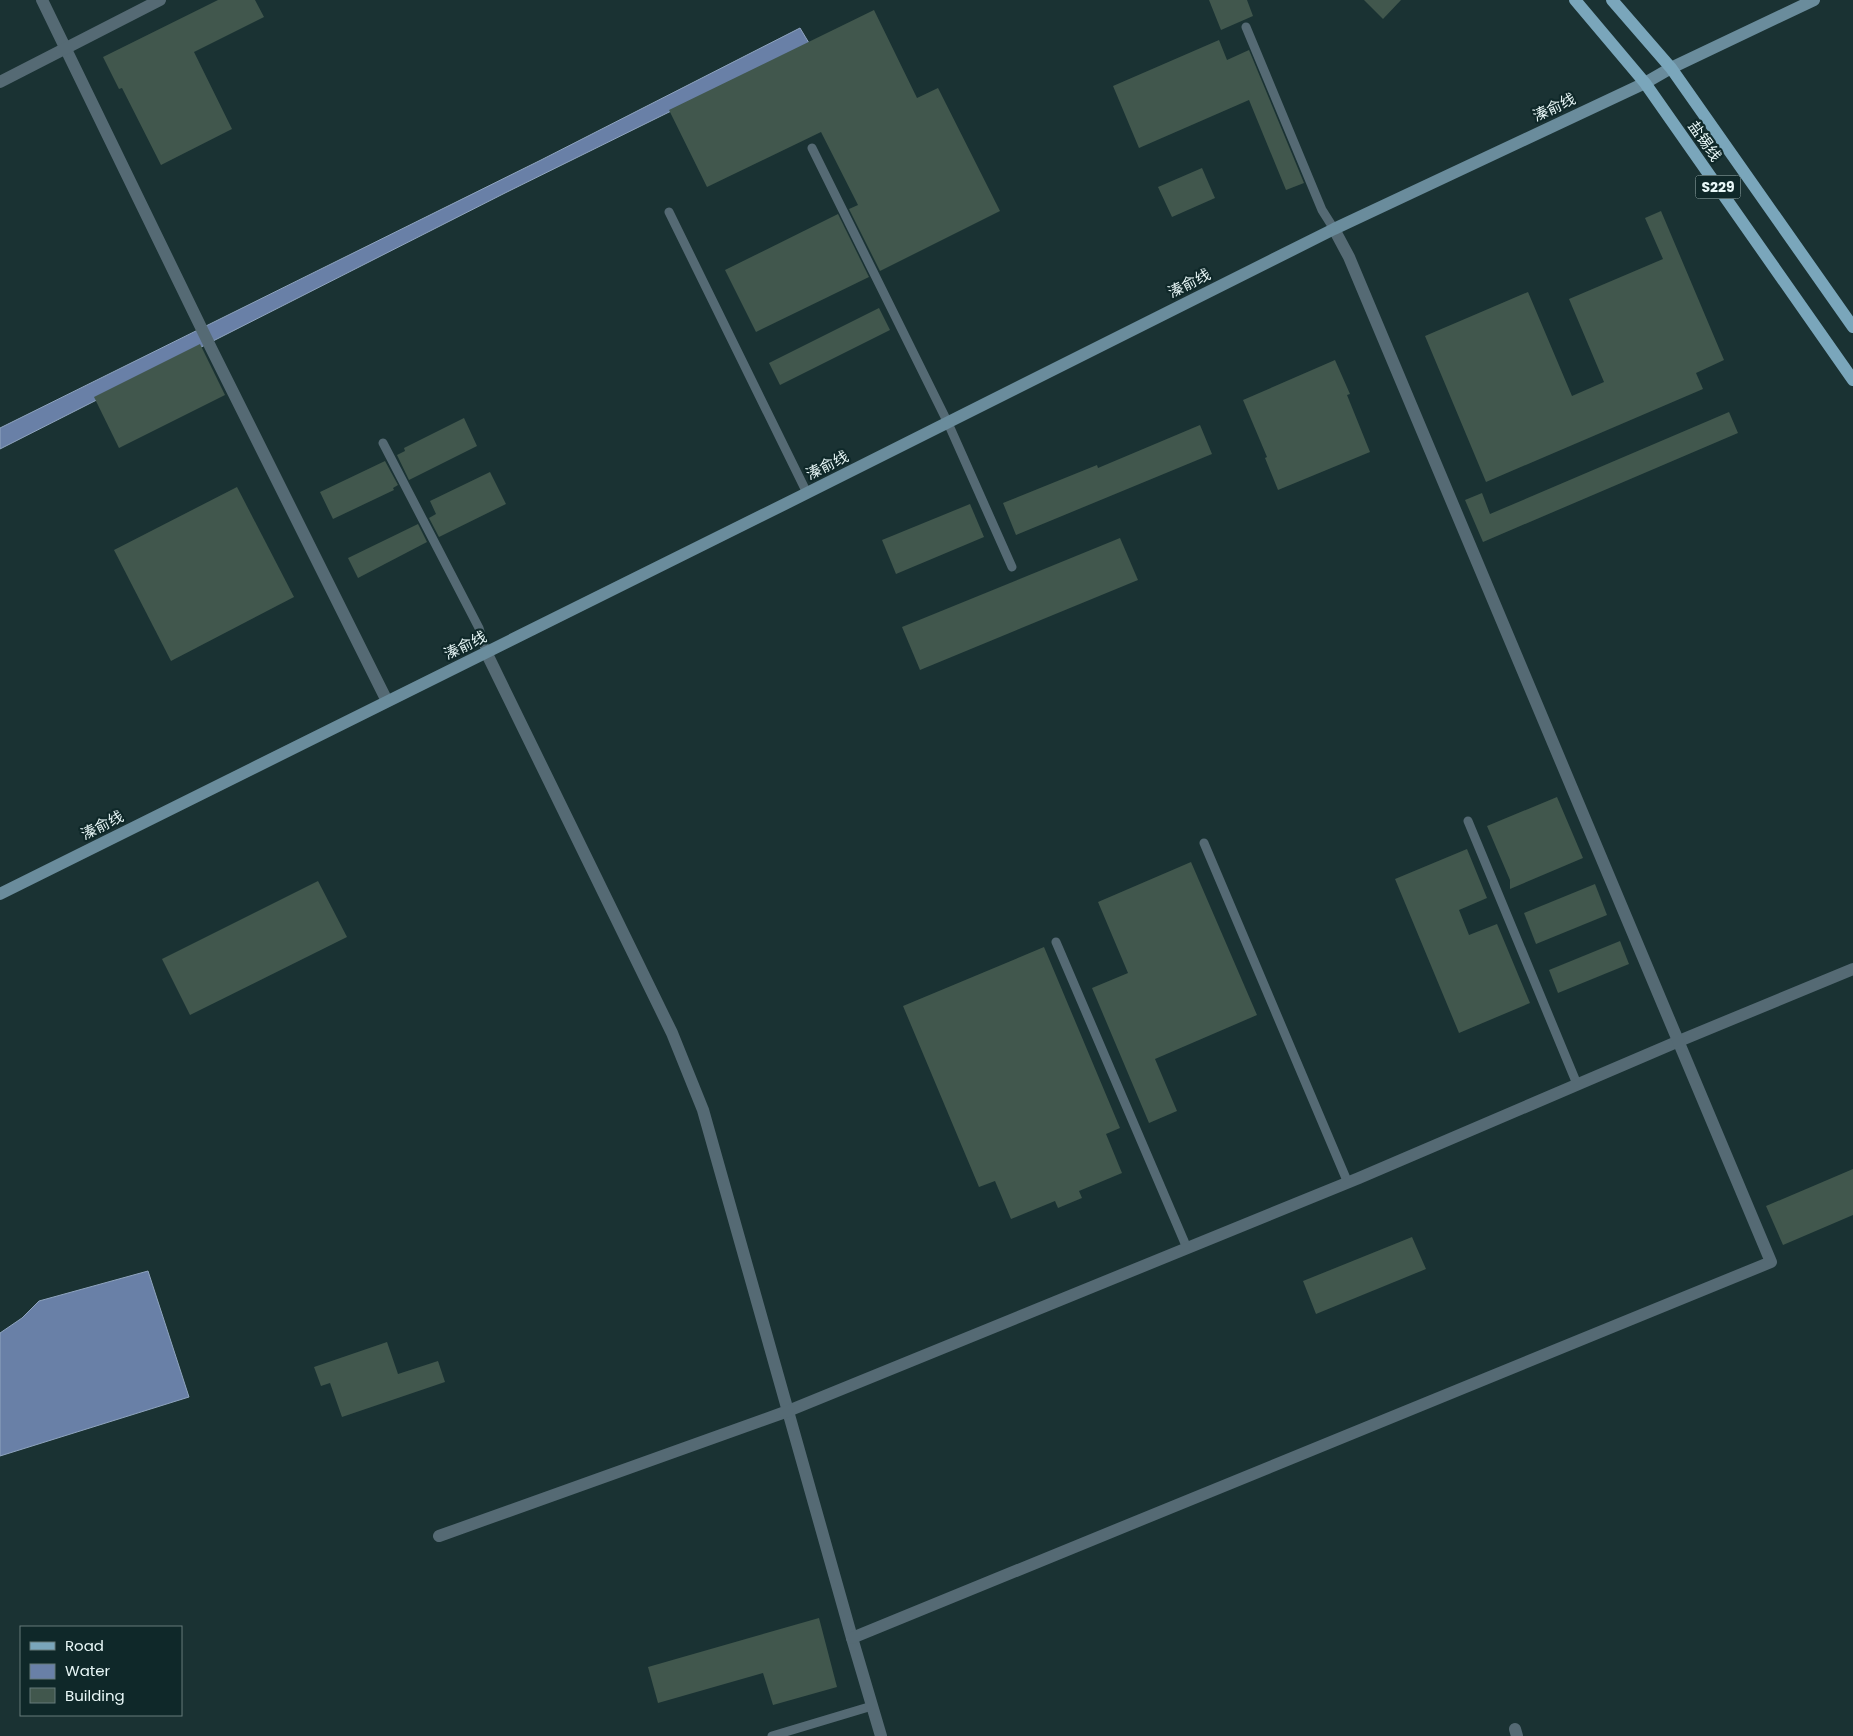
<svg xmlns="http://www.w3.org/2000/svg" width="1853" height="1736" viewBox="0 0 1853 1736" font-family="Poppins,'Noto Sans SC',sans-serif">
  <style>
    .water { fill: #6980a7; stroke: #8fa4bf }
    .building { fill: #41574d }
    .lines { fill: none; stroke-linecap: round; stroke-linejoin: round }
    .lane { stroke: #556a74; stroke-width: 9 }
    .street { stroke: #556a74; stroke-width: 12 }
    .secondary { stroke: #6a8c9c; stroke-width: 12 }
    .primary { stroke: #7aa6bb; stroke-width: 12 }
    .labels { text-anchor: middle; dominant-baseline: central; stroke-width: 4.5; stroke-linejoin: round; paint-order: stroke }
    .shield { fill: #0f2829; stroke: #a7b9b9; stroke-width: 1 }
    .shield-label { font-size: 14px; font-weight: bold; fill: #e8f7f7 }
    .street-label { font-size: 15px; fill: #e8f7f7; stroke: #0f2829 }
  </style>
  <rect width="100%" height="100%" fill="#1a3233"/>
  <g class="water">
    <polygon points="800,28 809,43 505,193 0,449 0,428 541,160"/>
    <polygon points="148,1271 189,1397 0,1456 0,1333 22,1318 39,1301"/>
  </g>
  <g class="building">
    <polygon points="218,0 255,0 264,17 194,52 232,129 161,165 122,88 119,89 103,57"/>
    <polygon points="1209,0 1247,0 1253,16 1221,30"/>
    <polygon points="1364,0 1401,0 1383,19"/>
    <polygon points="874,10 917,98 938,88 1000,211 880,271 849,209 858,205 821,132 707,187 669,110"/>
    <polygon points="1219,40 1227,60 1249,50 1304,183 1286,190 1249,100 1139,148 1113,86"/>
    <polygon points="1202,168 1215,198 1172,217 1158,187"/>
    <polygon points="1661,211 1724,360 1696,373 1703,389 1486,482 1425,336 1528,292 1572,396 1604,382 1569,299 1663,259 1645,218"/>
    <polygon points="838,214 869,277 756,332 725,270"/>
    <polygon points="879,308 890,330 780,385 769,363"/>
    <polygon points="200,344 225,395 119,448 94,397"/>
    <polygon points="1335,360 1350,394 1347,395 1370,452 1278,490 1265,458 1267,457 1243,400"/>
    <polygon points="1729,412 1738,433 1483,542 1465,500 1482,493 1490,514"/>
    <polygon points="464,418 477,446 409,480 397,455 405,451 404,448"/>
    <polygon points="1200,425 1212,454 1016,535 1003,503 1097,465 1098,468"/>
    <polygon points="385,461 398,485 393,488 394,490 333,519 320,492"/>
    <polygon points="490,472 506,504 439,537 429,518 436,514 430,501"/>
    <polygon points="237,487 294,597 171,661 114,550"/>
    <polygon points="970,504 984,537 896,574 882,540"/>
    <polygon points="418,524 427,542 358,578 348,558"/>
    <polygon points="1120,538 1138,580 920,670 902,627"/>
    <polygon points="1557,797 1583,858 1510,889 1510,880 1487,826"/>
    <polygon points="1467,849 1487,898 1459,910 1469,935 1497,924 1530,1003 1459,1033 1395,879"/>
    <polygon points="1191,862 1257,1015 1155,1059 1177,1111 1149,1123 1092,988 1128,973 1098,902"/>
    <polygon points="318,881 347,937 190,1015 162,959"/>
    <polygon points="1595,884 1607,915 1536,944 1524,913"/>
    <polygon points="1620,941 1629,964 1558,993 1549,970"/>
    <polygon points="1044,947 1120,1128 1106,1134 1122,1173 1079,1191 1082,1198 1058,1208 1055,1201 1011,1219 995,1181 979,1187 903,1006"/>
    <polygon points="1853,1169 1853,1215 1783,1245 1766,1206"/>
    <polygon points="1412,1237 1426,1269 1316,1314 1303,1281"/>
    <polygon points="387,1342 398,1374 438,1361 445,1382 342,1417 330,1383 321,1386 314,1367"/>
    <polygon points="819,1618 837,1687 773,1705 763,1673 658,1703 648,1667"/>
  </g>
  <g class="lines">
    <g class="lane">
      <polyline points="1246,27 1322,210 1334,229"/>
      <polyline points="812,148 948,423 1012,567"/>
      <polyline points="669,212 807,493"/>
      <polyline points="383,443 479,628 486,652"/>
      <polyline points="1468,821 1577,1084"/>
      <polyline points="1204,843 1348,1183"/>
      <polyline points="1056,942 1187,1248"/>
      <polyline points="772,1736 872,1706"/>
    </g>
    <g class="street">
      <polyline points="42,0 211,348 387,701"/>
      <polyline points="0,82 160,0"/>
      <polyline points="486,652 672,1033 703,1110 852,1638 881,1736"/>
      <polyline points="439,1536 788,1411 1359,1178 1679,1041 1853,969"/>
      <polyline points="852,1638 1771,1262 1349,257 1334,229"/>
      <polyline points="1515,1729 1517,1736"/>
    </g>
    <polyline class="secondary" points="0,894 807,493 1334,229 1645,83 1671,68 1814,0"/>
    <g class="primary">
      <polyline points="1575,0 1645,83 1853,380"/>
      <polyline points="1612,0 1671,68 1853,327"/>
    </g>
  </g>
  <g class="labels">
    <rect class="shield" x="1695.5" y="175.5" width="45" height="23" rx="4"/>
    <g class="shield-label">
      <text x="1718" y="187">S229</text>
    </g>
    <g class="street-label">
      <text transform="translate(1554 107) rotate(-25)">溱俞线</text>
      <text transform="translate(1705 141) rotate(55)">盐锡线</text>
      <text transform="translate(1189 283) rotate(-27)">溱俞线</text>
      <text transform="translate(827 465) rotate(-27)">溱俞线</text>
      <text transform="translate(465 645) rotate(-26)">溱俞线</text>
      <text transform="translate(102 825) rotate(-27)">溱俞线</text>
    </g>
  </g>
  <rect x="20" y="1626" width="162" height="90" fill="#0f2829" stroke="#667b7b"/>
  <rect x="30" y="1642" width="25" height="8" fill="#7aa6bb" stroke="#667b7b"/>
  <text x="65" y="1651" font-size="15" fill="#e8f7f7">Road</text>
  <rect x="30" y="1664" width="25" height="15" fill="#6980a7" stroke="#667b7b"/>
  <text x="65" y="1676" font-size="15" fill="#e8f7f7">Water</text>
  <rect x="30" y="1688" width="25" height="15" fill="#41574d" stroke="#667b7b"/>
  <text x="65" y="1701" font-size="15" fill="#e8f7f7">Building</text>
</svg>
